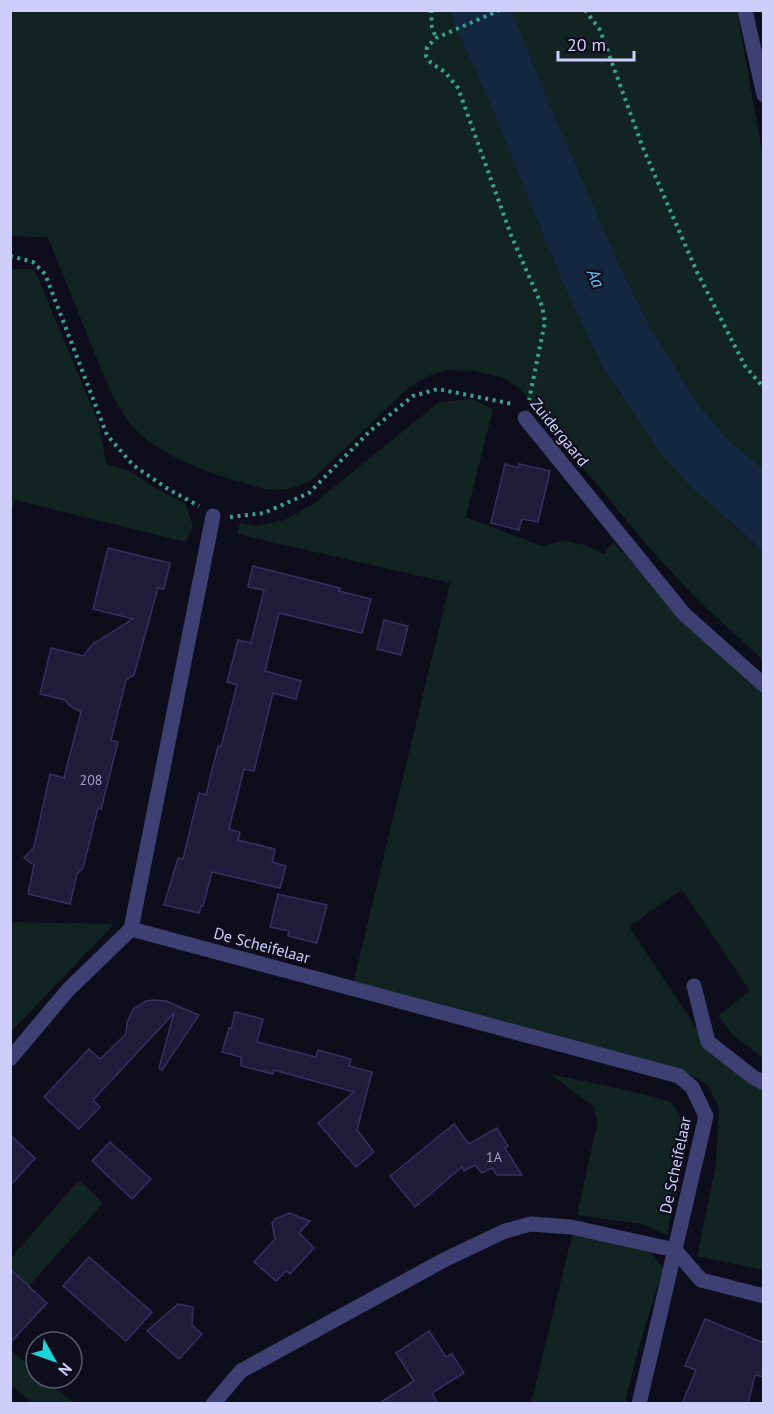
<svg xmlns="http://www.w3.org/2000/svg" width="774" height="1414" viewBox="0 0 774 1414" font-family="'PT Sans',sans-serif">
  <style>
    .green { fill: #112422 }
    .water { fill: #13283f }
    .building { fill: #1f1c3a; stroke: #363063; stroke-width: 1.5 }
    .lines { fill: none; stroke-linecap: round; stroke-linejoin: round }
    .path { stroke: #3ba091; stroke-width: 4; stroke-dasharray: 3 4.5; stroke-linecap: butt }
    .minor { stroke: #3e4074; stroke-width: 15 }
    .labels { text-anchor: middle; dominant-baseline: central; stroke-width: 4.5; stroke-linejoin: round; paint-order: stroke }
    .number-label { font-size: 14px; fill: #a3a1c9 }
    .street-label { font-size: 16px; fill: #cfcdf9; stroke: #0e0d1b }
    .water-label { font-size: 18px; font-style: italic; fill: #68bbec; stroke: #0e0d1b }
  </style>
  <rect width="100%" height="100%" fill="#0e0d1b"/>
  <g class="green">
    <path d="M11,11H449L497,120L564,286L603,368L619,393L727,520L763,551V660L701,603L651,550L585,470L547,420L521,390L504,378L474,371L448,370L428,376L408,388L314,478C280,498 266,489 231,479C200,470 158,453 135,429C114,406 103,372 91,344C77,309 63,274 48,238L45,237L11,236Z"/>
    <polygon points="512,11 737,11 763,157 763,469 727,438 698,404 648,323 622,271 551,107"/>
    <polygon points="11,269 32,269 36,273 99,424 106,464 128,470 160,491 185,503 193,526 186,542 15,500 11,512"/>
    <polygon points="472,399 493,409 466,517 542,546 564,541 585,545 604,554 613,542 641,572 763,682 763,1058 734,1036 718,1016 750,991 685,894 680,891 631,925 630,928 696,1027 728,1062 763,1089 763,1270 697,1256 716,1164 719,1109 708,1085 682,1070 545,1032 352,988 450,583 237,534 240,523 255,526 285,520 312,505 439,402"/>
    <polygon points="11,922 114,924 11,1032 10,922"/>
    <polygon points="550,1074 631,1091 671,1102 683,1121 685,1152 667,1235 642,1224 577,1215 597,1124 594,1107"/>
    <polygon points="79,1180 103,1203 11,1306 11,1258"/>
    <polygon points="572,1235 651,1252 663,1269 638,1350 625,1403 531,1404"/>
    <polygon points="11,1350 36,1372 36,1378 43,1378 74,1403 33,1403 11,1385"/>
  </g>
  <polygon class="water" points="449,11 512,11 551,107 622,271 648,323 698,404 727,438 763,469 763,551 691,487 662,455 603,368 564,286 497,120"/>
  <g class="building">
    <polygon points="505,464 518,468 519,464 550,471 538,522 522,519 519,530 491,523"/>
    <polygon points="108,548 170,563 164,589 158,588 134,675 126,680 111,740 118,742 101,809 98,808 83,868 77,874 70,904 28,894 34,865 24,858 34,847 50,774 64,778 81,712 70,706 65,700 40,694 51,648 83,656 93,644 133,619 93,609"/>
    <polygon points="253,566 340,588 339,591 371,599 362,633 279,613 265,671 301,681 296,699 273,693 254,771 244,769 229,829 240,832 238,840 275,849 272,862 286,866 280,888 212,872 203,906 201,906 199,913 164,905 178,858 183,859 199,793 206,795 218,746 221,747 237,685 227,682 238,640 251,643 264,590 248,587"/>
    <polygon points="384,620 408,626 401,655 377,649"/>
    <polygon points="278,894 327,905 317,943 288,936 289,931 270,927"/>
    <polygon points="154,1000 166,1001 199,1015 162,1070 159,1068 174,1013 93,1100 100,1107 79,1129 44,1097 89,1049 100,1059 126,1034 127,1023 133,1009 146,1001"/>
    <polygon points="235,1012 263,1019 257,1042 316,1057 318,1050 351,1059 349,1066 372,1072 357,1130 374,1152 356,1167 318,1123 354,1092 274,1070 273,1074 241,1066 241,1057 222,1052 229,1028 231,1029"/>
    <polygon points="454,1124 469,1144 497,1128 508,1146 505,1148 522,1175 497,1175 492,1168 482,1173 475,1165 464,1171 462,1167 415,1207 390,1176"/>
    <polygon points="10,1135 35,1158 10,1186"/>
    <polygon points="110,1142 151,1179 132,1199 92,1161"/>
    <polygon points="289,1213 310,1221 299,1233 314,1248 290,1274 286,1271 276,1281 254,1262 275,1239 272,1223 275,1219"/>
    <polygon points="89,1257 152,1312 126,1341 63,1286"/>
    <polygon points="10,1269 47,1303 10,1343"/>
    <polygon points="178,1304 193,1307 192,1325 202,1334 179,1359 147,1331"/>
    <polygon points="705,1319 764,1343 764,1377 755,1375 748,1404 682,1404 696,1370 685,1366"/>
    <polygon points="429,1331 446,1357 452,1354 464,1373 432,1393 438,1404 378,1404 414,1381 396,1353"/>
  </g>
  <g class="lines">
    <g class="path">
      <polyline points="431,10 432,27 436,38"/>
      <polyline points="500,10 436,38 427,47 426,56 431,63 445,72 458,88 511,235 542,306 545,322 529,400"/>
      <polyline points="585,10 600,30 643,148 697,272 745,366 764,388"/>
      <polyline points="10,256 33,262 45,274 107,435 133,465 168,489 199,506"/>
      <polyline points="230,517 264,513 309,493 370,431 413,396 438,389 513,404"/>
    </g>
    <g class="minor">
      <polyline points="745,10 764,95"/>
      <polyline points="525,418 684,614 764,685"/>
      <polyline points="131,929 679,1076 692,1087 706,1116 639,1404"/>
      <polyline points="694,986 708,1042 753,1077 764,1083"/>
      <polyline points="10,1059 68,990 131,929 213,516"/>
      <polyline points="675,1250 701,1280 764,1296"/>
      <polyline points="213,1404 241,1371 444,1260 505,1231 531,1224 571,1227 675,1250"/>
    </g>
  </g>
  <g class="labels">
    <g class="number-label">
      <text x="91" y="780">208</text>
      <text x="494" y="1157">1A</text>
    </g>
    <g class="street-label">
      <text transform="translate(560 432) rotate(51)">Zuidergaard</text>
      <text transform="translate(262 945) rotate(15)">De Scheifelaar</text>
      <text transform="translate(675 1165) rotate(-78)">De Scheifelaar</text>
    </g>
    <g class="water-label">
      <text transform="translate(596 278) rotate(67)">Aa</text>
    </g>
  </g>
  <rect width="774" height="1414" fill="none" stroke="#cfcdf9" stroke-width="24"/>
  <g transform="translate(54 1360) rotate(130)"><circle r="28" fill="#0e0d1b" stroke="#5b5a74" stroke-width="1.5"/>
  <path d="M0-4.5L10 22L0 15L-10 22Z" fill="#1bd5d8"/>
  <text y="-9" font-size="16" font-weight="bold" text-anchor="middle" fill="#cfcdf9">N</text>
  </g>
  <path d="M558 51v9h76v-9" fill="none" stroke="#cfcdf9" stroke-width="3"/>
  <text x="567" y="51" font-size="18" fill="#cfcdf9" stroke="#0e0d1b" stroke-width="4.5" paint-order="stroke">20 m</text>
</svg>
